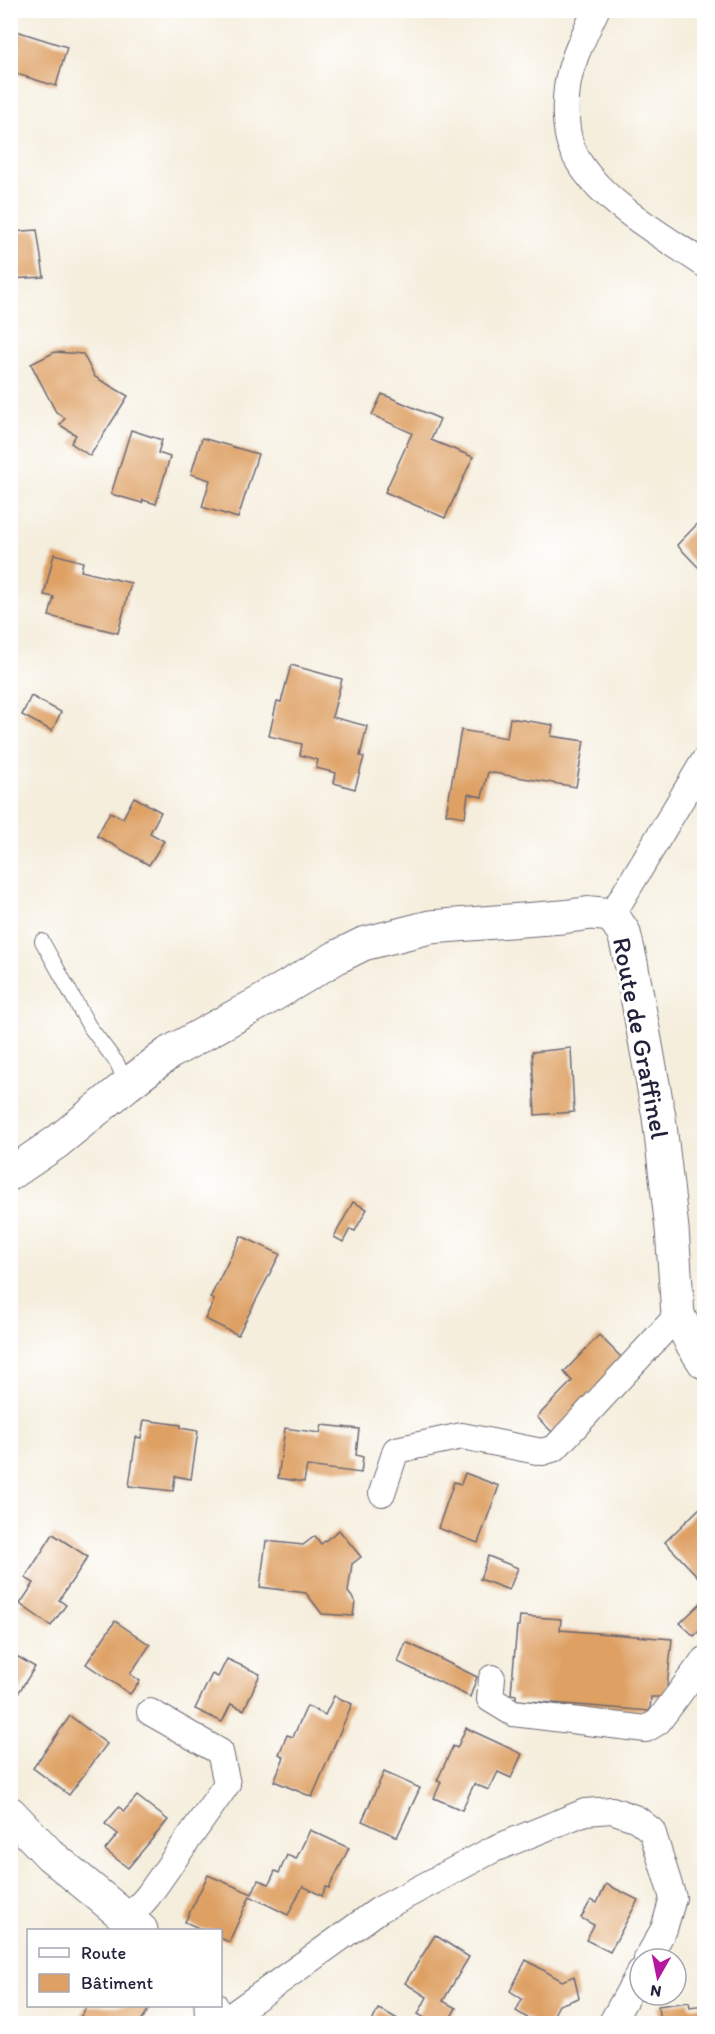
<svg xmlns="http://www.w3.org/2000/svg" width="715" height="2034" viewBox="0 0 715 2034" font-family="Itim,sans-serif">
  <style>
    .building { fill: #dea064 }
    .lines { fill: none; stroke-linecap: round; stroke-linejoin: round }
    .service-casing { stroke: #6c6974; stroke-width: 16 }
    .minor-casing { stroke: #6c6974; stroke-width: 28 }
    .tertiary-casing { stroke: #6c6974; stroke-width: 35 }
    .service { stroke: #fff; stroke-width: 14 }
    .minor { stroke: #fff; stroke-width: 26 }
    .tertiary { stroke: #fff; stroke-width: 33 }
    .labels { text-anchor: middle; dominant-baseline: central; stroke-width: 6; stroke-linejoin: round; paint-order: stroke }
    .street-label { font-size: 26px; fill: #22223b; stroke: #fff }
  </style>
  <rect width="100%" height="100%" fill="#fff"/>
  <filter id="ink" filterUnits="userSpaceOnUse"><feTurbulence type="fractalNoise" baseFrequency=".0167" numOctaves="2"/><feDisplacementMap in="SourceGraphic" scale="12" xChannelSelector="R" yChannelSelector="G"/><feConvolveMatrix kernelMatrix="1 2 1 2 8 2 1 2 1" color-interpolation-filters="sRGB"/></filter>
  <filter id="wash" filterUnits="userSpaceOnUse"><feTurbulence type="fractalNoise" baseFrequency=".008" numOctaves="4" result="noise"/><feDisplacementMap in="SourceGraphic" scale="24" xChannelSelector="R" yChannelSelector="G"/><feGaussianBlur stdDeviation="1.35" result="paint"/><feColorMatrix in="noise" values="0 0 0 0 0 0 0 0 0 0 0 0 0 0 0 0 0 1.4 0 .05"/><feComposite in="paint" operator="in"/></filter>
  <g filter="url(#wash)">
    <rect width="100%" height="100%" fill="#f5eedd"/>
    <g id="blocks">
      <g class="building">
        <polygon points="10,29 67,47 56,86 10,72"/>
        <polygon points="37,230 44,277 10,279 10,232"/>
        <polygon points="55,352 83,354 95,377 128,396 90,456 71,443 76,435 60,425 65,418 56,412 31,364"/>
        <polygon points="382,394 440,419 431,440 473,457 445,518 385,492 412,433 372,415"/>
        <polygon points="131,430 162,440 158,453 170,457 156,504 143,500 142,503 111,494"/>
        <polygon points="202,438 258,454 238,518 202,507 210,480 191,474"/>
        <polygon points="704,517 704,563 699,568 677,545"/>
        <polygon points="54,554 83,562 81,571 131,583 118,633 49,616 54,597 44,595"/>
        <polygon points="291,665 342,679 332,717 367,726 360,756 364,757 355,789 334,783 336,773 316,768 318,760 300,755 302,744 269,736 277,701 281,702"/>
        <polygon points="31,696 61,712 52,731 22,715"/>
        <polygon points="510,718 553,725 551,736 584,741 576,787 488,772 482,797 468,794 465,817 446,814 461,730 507,738"/>
        <polygon points="134,797 161,812 150,833 164,841 149,865 97,836 110,812 123,818"/>
        <polygon points="704,899 704,922 700,920 703,913 698,910"/>
        <polygon points="571,1048 574,1112 535,1115 532,1052"/>
        <polygon points="353,1202 367,1209 355,1231 350,1229 343,1242 334,1237"/>
        <polygon points="241,1236 280,1254 238,1335 205,1319 214,1300 210,1298"/>
        <polygon points="599,1335 624,1360 553,1433 537,1417 572,1381 564,1372"/>
        <polygon points="144,1420 181,1425 181,1428 198,1431 191,1479 175,1476 173,1491 129,1486 136,1437 141,1438"/>
        <polygon points="322,1425 359,1429 356,1455 363,1457 361,1473 307,1466 304,1482 278,1478 285,1428 320,1433"/>
        <polygon points="465,1473 499,1486 478,1543 438,1528 454,1482 461,1484"/>
        <polygon points="701,1507 704,1511 704,1583 665,1542"/>
        <polygon points="339,1530 361,1557 352,1564 348,1592 355,1601 353,1616 322,1614 306,1593 260,1587 266,1541 303,1545 315,1536 321,1544"/>
        <polygon points="53,1534 88,1557 59,1600 66,1605 51,1626 20,1604 34,1583 25,1578"/>
        <polygon points="488,1556 518,1568 509,1590 480,1579"/>
        <polygon points="704,1600 704,1626 694,1636 680,1623"/>
        <polygon points="520,1616 561,1619 560,1630 672,1639 666,1697 651,1697 650,1711 516,1700 516,1695 511,1694 517,1626 519,1626"/>
        <polygon points="115,1621 150,1645 130,1674 140,1681 130,1694 86,1664"/>
        <polygon points="406,1642 477,1677 470,1697 398,1662"/>
        <polygon points="10,1652 35,1667 10,1706"/>
        <polygon points="227,1659 260,1674 244,1710 231,1704 222,1722 195,1709 212,1674 218,1677"/>
        <polygon points="334,1696 352,1704 312,1797 274,1781 284,1757 279,1754 287,1735 293,1737 307,1706 325,1715"/>
        <polygon points="70,1716 107,1744 69,1795 33,1768"/>
        <polygon points="466,1728 522,1754 511,1778 498,1772 489,1790 474,1784 462,1810 434,1798 441,1782 437,1781 453,1746 457,1748"/>
        <polygon points="384,1772 420,1788 397,1837 362,1821"/>
        <polygon points="137,1796 168,1820 128,1868 105,1850 118,1834 105,1824 119,1807 124,1811"/>
        <polygon points="310,1830 349,1848 329,1888 326,1887 322,1896 303,1886 288,1915 250,1896 229,1942 220,1938 220,1930 203,1930 185,1922 208,1875 252,1894 258,1880 269,1884 275,1871 279,1873 287,1855 296,1859"/>
        <polygon points="606,1884 638,1900 610,1952 586,1940 594,1925 581,1918 591,1900 597,1903"/>
        <polygon points="435,1935 469,1957 443,2001 456,2008 447,2024 435,2024 418,2014 427,1997 405,1983"/>
        <polygon points="526,1960 562,1981 574,1976 579,1998 559,2005 549,2024 537,2024 516,2011 522,1999 510,1991"/>
        <polygon points="689,2002 690,2007 704,2005 704,2024 660,2024 658,2006"/>
        <polygon points="87,2006 151,2006 139,2024 76,2024"/>
        <polygon points="378,2009 389,2014 406,2024 371,2024"/>
      </g>
    </g>
  </g>
  <g filter="url(#ink)">
    <use href="#blocks" fill-opacity="0" stroke="#6c6974" stroke-width="1.5"/>
    <g class="lines">
      <defs>
        <polyline id="service" points="42,941 89,1026 117,1063 127,1085"/>
        <g id="minor">
          <path d="M596,10C585,34 570,62 567,88C565,104 565,127 570,143C586,194 662,235 704,264"/>
          <polyline points="612,915 704,761"/>
          <polyline points="382,1493 396,1450 462,1436 542,1452 555,1448 678,1315"/>
          <polyline points="492,1678 490,1699 513,1713 646,1729 658,1722 704,1660"/>
          <polyline points="128,1919 148,1896 227,1784 220,1752 150,1712"/>
          <polyline points="220,2024 379,1910 494,1849 585,1812 612,1810 637,1819 652,1831 673,1898 664,1929 647,1959"/>
          <polyline points="611,2024 640,1972"/>
        </g>
        <g id="tertiary">
          <polyline points="10,1174 57,1142 127,1085 169,1053 263,1001 337,957 363,944 430,927 562,917 592,913 612,915 624,933 631,963 659,1117 672,1229 678,1315 691,1342 704,1362"/>
          <polyline points="10,1813 50,1855 141,1930"/>
          <polyline points="211,2006 212,2024"/>
        </g>
      </defs>
      <use href="#service" class="service-casing"/>
      <use href="#minor" class="minor-casing"/>
      <use href="#tertiary" class="tertiary-casing"/>
      <use href="#service" class="service"/>
      <use href="#minor" class="minor"/>
      <use href="#tertiary" class="tertiary"/>
    </g>
  </g>
  <g class="labels">
    <g class="street-label">
      <text transform="translate(641 1038) rotate(79)">Route de Graffinel</text>
    </g>
  </g>
  <rect width="715" height="2034" fill="none" stroke="#fff" stroke-width="36"/>
  <rect x="27" y="1929" width="195" height="78" fill="#ffffff" stroke="#a7a7b1" stroke-width="1.5"/>
  <rect x="39" y="1948" width="30" height="9" fill="#ffffff" stroke="#a7a7b1" stroke-width="1.5"/>
  <text x="81" y="1959" font-size="18" fill="#22223b">Route</text>
  <rect x="39" y="1974" width="30" height="18" fill="#dea064" stroke="#a7a7b1" stroke-width="1.5"/>
  <text x="81" y="1989" font-size="18" fill="#22223b">Bâtiment</text>
  <g transform="translate(658 1977) rotate(189)"><circle r="28" fill="#ffffff" stroke="#a7a7b1" stroke-width="1.5"/>
  <path d="M0-4.5L10 22L0 15L-10 22Z" fill="#b5179e"/>
  <text y="-9" font-size="16" font-weight="bold" text-anchor="middle" fill="#22223b">N</text>
  </g>
</svg>
